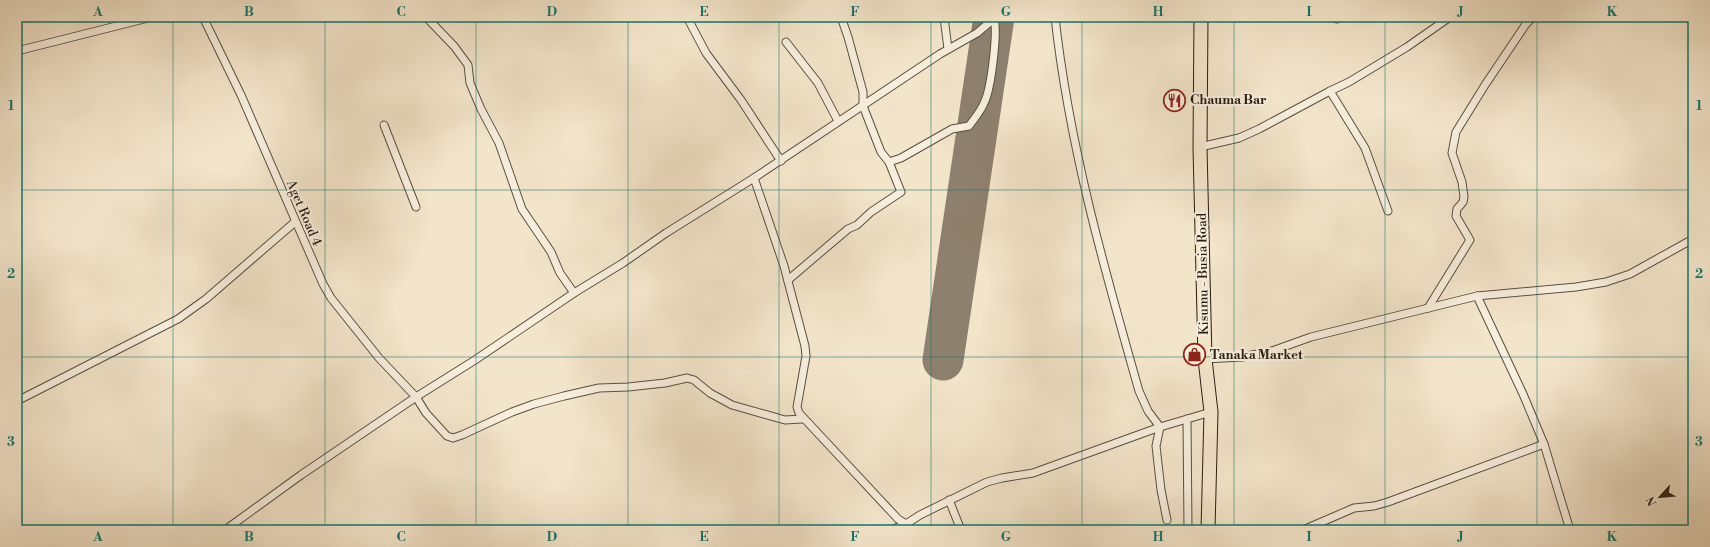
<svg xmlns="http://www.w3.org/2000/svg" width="1710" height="547" viewBox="0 0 1710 547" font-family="'Libre Bodoni',serif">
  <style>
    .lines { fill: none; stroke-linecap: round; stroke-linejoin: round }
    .runway { stroke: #8e806e; stroke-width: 41 }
    .street-casing { stroke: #5b4e3f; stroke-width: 9 }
    .highway-casing { stroke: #281c11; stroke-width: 15 }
    .street { stroke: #f7eedd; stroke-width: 7 }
    .highway { stroke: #f3e5ca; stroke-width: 13 }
    .grid { fill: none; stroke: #0f766e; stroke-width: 1; stroke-opacity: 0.55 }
    .labels { text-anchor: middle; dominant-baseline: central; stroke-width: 4; stroke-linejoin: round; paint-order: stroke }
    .poi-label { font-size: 13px; font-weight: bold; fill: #281c11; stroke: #f7eedd; text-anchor: start }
    .street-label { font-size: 13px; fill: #281c11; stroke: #f7eedd }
    .neatline { fill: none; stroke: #0f766e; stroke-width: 1.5 }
    .grid-label { font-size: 13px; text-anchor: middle; font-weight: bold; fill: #0f766e }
  </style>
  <rect width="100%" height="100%" fill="#f3e5ca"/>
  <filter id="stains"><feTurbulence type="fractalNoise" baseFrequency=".005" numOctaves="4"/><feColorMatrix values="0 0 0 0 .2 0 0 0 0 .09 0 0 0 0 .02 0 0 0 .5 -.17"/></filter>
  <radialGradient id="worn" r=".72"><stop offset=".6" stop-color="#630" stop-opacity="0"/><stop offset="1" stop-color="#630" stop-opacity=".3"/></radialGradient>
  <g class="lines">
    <polyline class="runway" points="943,360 994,17"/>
    <defs>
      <g id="street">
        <polyline points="203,17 241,95 323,284 331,298 379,358 416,397 426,413 447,436 453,438 462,435 512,412 534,404 564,396 599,388 628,387 665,383 687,378 694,380 710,393 732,405 785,420 802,419"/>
        <polyline points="426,17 454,46 468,65 470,83 481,109 499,143 522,209 551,252 560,273 574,293"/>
        <polyline points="687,17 706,53 741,100 781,161"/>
        <path d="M841,17L848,37L863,92V106L881,152L889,162L901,158L952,129L969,126C974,119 981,111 984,103C991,90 998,32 994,19"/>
        <polyline points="944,17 948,49"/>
        <path d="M1055,17C1069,145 1104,268 1139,391L1148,411L1160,427L1156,446L1161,490L1167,520"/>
        <polyline points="1337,19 1337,17"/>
        <polyline points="786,42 818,83 838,121"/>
        <polyline points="17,51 152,17"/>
        <polyline points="1330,91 1365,148 1388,211"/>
        <polyline points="384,125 416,207"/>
        <polyline points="1200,147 1239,138 1259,129 1330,91 1349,82 1407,47 1450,17"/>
        <polyline points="754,178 940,54 977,33 996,17"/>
        <polyline points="1691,241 1693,250"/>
        <polyline points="788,280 848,229 857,225 871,212 901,192 889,162"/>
        <polyline points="1477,296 1523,394 1544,444 1570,530"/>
        <polyline points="1428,308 1470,240 1456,216 1457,209 1463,202 1464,197 1462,182 1452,153 1456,132 1485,85 1526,24 1533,17"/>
        <polyline points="1205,359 1242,357 1272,351 1311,337 1477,296 1576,287 1606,282 1630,274 1693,239"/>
        <polyline points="17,401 178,319 206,299 295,222"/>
        <polyline points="1187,419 1188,530"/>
        <polyline points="949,500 961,530"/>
        <polyline points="225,530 301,475 416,397 475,360 574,293 623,263 666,233 754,178 784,266 805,346 806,356 797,407 799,413 898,519 906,524 920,515 987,482 1002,478 1033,473 1160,427 1211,412"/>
        <polyline points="891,530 906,524 906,530"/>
        <polyline points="1303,530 1354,508 1374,506 1388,502 1544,444"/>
      </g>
      <polyline id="highway" points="1201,17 1200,147 1205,359 1211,412 1208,530"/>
    </defs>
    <use href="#street" class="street-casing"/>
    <use href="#highway" class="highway-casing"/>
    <use href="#street" class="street"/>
    <use href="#highway" class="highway"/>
  </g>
  <path class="grid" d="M173,17V530M325,17V530M476,17V530M628,17V530M779,17V530M931,17V530M1082,17V530M1234,17V530M1385,17V530M1537,17V530M17,190H1693M17,357H1693"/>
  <defs>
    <symbol id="restaurant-ring" viewBox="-11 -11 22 22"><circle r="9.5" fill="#f7eedd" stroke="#8f2418" stroke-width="1.5"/><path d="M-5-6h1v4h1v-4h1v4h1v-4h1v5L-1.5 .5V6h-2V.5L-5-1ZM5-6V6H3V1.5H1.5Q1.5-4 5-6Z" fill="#8f2418"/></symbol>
    <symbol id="shop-ring" viewBox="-11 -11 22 22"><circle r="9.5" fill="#f7eedd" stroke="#8f2418" stroke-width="1.5"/><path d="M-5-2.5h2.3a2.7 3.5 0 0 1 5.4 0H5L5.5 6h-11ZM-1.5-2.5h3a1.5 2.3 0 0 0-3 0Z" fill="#8f2418"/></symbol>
  </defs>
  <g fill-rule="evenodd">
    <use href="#restaurant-ring" x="1162" y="88" width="25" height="25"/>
    <use href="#shop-ring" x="1182" y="342" width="25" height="25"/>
  </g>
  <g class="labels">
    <g class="poi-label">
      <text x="1190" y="100">Chauma Bar</text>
      <text x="1210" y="355">Tanaka Market</text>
    </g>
    <g class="street-label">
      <text transform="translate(304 213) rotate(67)">Aget Road 4</text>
      <text transform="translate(1203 274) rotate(-91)">Kisumu - Busia Road</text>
    </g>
  </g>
  <rect width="1710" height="547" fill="none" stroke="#f3e5ca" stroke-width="44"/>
  <g transform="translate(1660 497) rotate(243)" stroke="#f7eedd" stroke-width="3" paint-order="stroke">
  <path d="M0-3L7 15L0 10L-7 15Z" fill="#281c11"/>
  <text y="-6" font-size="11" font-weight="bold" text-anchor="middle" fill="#281c11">N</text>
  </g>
  <rect x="22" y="22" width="1666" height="503" class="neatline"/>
  <g class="grid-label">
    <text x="98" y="16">A</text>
    <text x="249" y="16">B</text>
    <text x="401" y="16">C</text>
    <text x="552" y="16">D</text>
    <text x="704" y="16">E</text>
    <text x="855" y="16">F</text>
    <text x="1006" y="16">G</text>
    <text x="1158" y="16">H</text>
    <text x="1309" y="16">I</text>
    <text x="1461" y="16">J</text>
    <text x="1612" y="16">K</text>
    <text x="11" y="110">1</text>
    <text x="1699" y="110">1</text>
    <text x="11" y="278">2</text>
    <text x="1699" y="278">2</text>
    <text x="11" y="446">3</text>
    <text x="1699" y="446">3</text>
    <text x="98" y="541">A</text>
    <text x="249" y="541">B</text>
    <text x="401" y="541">C</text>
    <text x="552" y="541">D</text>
    <text x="704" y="541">E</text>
    <text x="855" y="541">F</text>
    <text x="1006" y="541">G</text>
    <text x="1158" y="541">H</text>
    <text x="1309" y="541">I</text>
    <text x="1461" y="541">J</text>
    <text x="1612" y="541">K</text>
  </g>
  <rect width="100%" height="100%" filter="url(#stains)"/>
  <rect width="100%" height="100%" fill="url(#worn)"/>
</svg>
